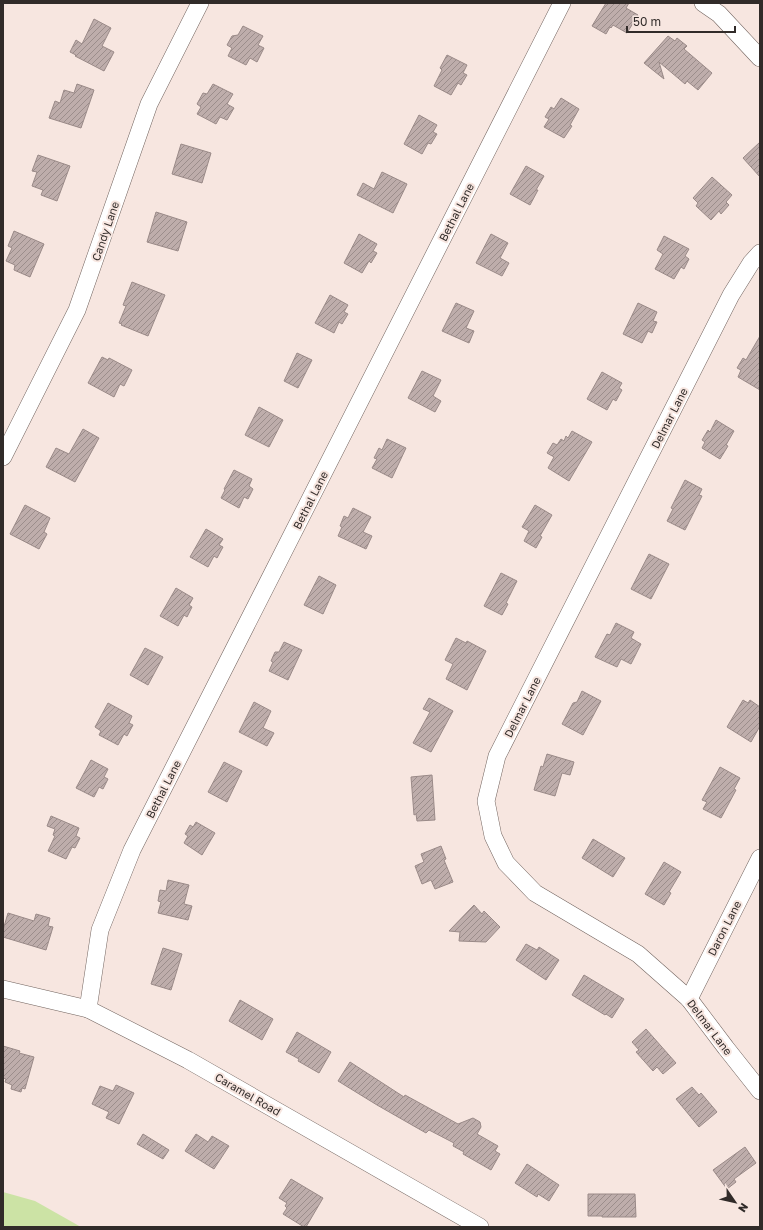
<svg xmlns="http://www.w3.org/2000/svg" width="763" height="1230" viewBox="0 0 763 1230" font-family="'Golos Text',sans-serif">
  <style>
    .green { fill: #cce3a5 }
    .building { fill: url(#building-hatch); stroke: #9a8a88 }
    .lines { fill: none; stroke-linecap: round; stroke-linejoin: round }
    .minor-casing { stroke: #72645f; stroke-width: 18 }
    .minor { stroke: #fff; stroke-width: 17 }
    .labels { text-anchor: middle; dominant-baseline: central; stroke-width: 4; stroke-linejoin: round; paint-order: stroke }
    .street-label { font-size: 11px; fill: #312b29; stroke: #f7e6e0 }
  </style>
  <defs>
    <pattern id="building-hatch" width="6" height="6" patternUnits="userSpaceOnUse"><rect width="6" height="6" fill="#beadab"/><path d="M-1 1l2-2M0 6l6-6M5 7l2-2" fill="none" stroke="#9b8d8b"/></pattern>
  </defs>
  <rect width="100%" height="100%" fill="#f7e6e0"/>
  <polygon class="green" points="3,1192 35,1201 81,1227 3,1227"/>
  <g class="building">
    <polygon points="606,3 629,3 626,8 638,15 627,33 613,25 611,28 610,27 606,34 592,26"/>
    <polygon points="94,19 111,28 102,46 114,52 104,71 75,56 76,55 70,52 76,40 82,44"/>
    <polygon points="243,26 263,36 258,45 264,48 257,62 250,58 246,65 228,56 232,48 227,45 232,36 238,35"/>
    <polygon points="668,36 675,41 677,38 687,46 684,49 712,73 698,90 687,81 685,84 659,62 664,79 644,63"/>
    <polygon points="447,55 467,65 463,73 467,75 461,85 458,83 451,95 434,86 442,70 440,68"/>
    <polygon points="77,84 94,90 81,128 49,118 55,101 60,103 64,90 74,93"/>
    <polygon points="213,84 233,94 227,104 234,108 227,120 220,117 216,124 197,114 201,107 197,104 203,93 207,94"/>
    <polygon points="561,98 579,109 570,125 572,126 564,138 544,127 549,119 545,117 551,107 554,109"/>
    <polygon points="419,115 437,125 433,132 437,134 431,144 428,143 422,154 404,144"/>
    <polygon points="760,142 760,177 743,158"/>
    <polygon points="181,144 211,153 202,183 172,174"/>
    <polygon points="38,155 70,166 57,201 41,195 43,190 32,186 37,172 32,171"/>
    <polygon points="526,166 544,176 536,190 538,190 530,205 510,194"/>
    <polygon points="382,172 407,184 393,213 357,195 363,183 374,189"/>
    <polygon points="712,177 732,195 726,202 729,205 721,214 719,211 711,220 696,206 698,203 693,198"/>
    <polygon points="156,212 187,222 178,251 147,242"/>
    <polygon points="14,231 44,244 30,277 14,270 15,265 6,261 12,248 8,246"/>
    <polygon points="359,234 377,244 373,251 377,253 371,263 369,261 362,273 344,263"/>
    <polygon points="491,234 508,243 500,258 509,263 502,276 476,263"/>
    <polygon points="664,236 689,249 685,256 689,259 684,269 681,267 674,279 655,269 663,254 657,250"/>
    <polygon points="132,282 165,295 148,336 121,325 122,324 119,323 126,306 123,305"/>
    <polygon points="330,295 348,305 344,312 348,314 342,324 339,322 334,333 315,323"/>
    <polygon points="456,303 474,311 466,328 474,331 469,343 442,331"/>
    <polygon points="638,303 657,312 653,321 657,322 652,333 648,331 642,343 623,334"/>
    <polygon points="760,336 760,390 738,377 741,370 737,368 743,358 746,360"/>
    <polygon points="297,353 312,360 298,388 284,381"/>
    <polygon points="102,357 108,360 109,358 132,370 124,386 120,384 114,397 88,383"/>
    <polygon points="422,371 441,380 433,396 441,401 435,412 408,398"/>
    <polygon points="602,372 622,383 619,388 622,390 616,401 613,399 607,410 587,399"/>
    <polygon points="259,407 283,420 269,447 245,435"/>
    <polygon points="716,420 734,431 726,445 728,446 720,459 702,448 705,442 702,440 708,430 710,432"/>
    <polygon points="83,429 99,438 75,482 46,467 56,448 69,454"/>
    <polygon points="572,431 592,442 569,481 548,468 554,457 547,453 553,443 557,445 561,439 564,441 566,436 568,438"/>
    <polygon points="387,439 406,448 392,478 372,468 377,459 374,458 379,448 382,450"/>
    <polygon points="234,470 252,479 249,486 253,489 248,499 244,497 239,508 221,498 225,490 224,489"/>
    <polygon points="685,480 702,489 699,495 702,496 685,530 667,521 673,509 671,508"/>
    <polygon points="25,505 50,518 44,532 47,534 39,549 10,534"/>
    <polygon points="535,505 552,515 540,536 542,537 536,548 524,541 529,531 522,527"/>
    <polygon points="353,508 371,517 363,532 372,536 366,549 338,536 342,527 340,526 344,516 348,518"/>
    <polygon points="206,529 223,539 219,545 223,547 217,558 214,556 208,567 190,557"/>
    <polygon points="649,554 669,564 651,599 631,589"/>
    <polygon points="501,573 517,581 506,603 508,604 502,615 484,606"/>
    <polygon points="319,576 336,585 323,614 304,605"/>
    <polygon points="176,588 193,598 189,605 192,607 187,617 184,615 178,626 160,616"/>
    <polygon points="616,623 634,632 631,638 641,644 631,664 621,659 617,667 595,657 607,634 610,635"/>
    <polygon points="456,638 466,643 467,641 486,651 467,690 446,679 453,664 445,660"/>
    <polygon points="284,642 302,650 288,680 269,671 273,662 271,661 275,652 279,652"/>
    <polygon points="145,648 163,657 148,685 130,675"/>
    <polygon points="582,691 601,701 583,735 562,724 573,703 577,702"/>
    <polygon points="429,698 453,711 431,752 413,743 430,712 423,709"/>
    <polygon points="743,700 748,703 750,700 760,707 760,726 751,742 727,727"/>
    <polygon points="254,702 271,711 263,728 274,733 267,746 239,732"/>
    <polygon points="108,703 132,716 129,723 133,725 127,736 124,734 118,745 99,735 101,731 95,727"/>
    <polygon points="547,754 574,762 570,775 562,773 555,796 534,790 541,766 543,767"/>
    <polygon points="91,760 108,769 104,777 108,779 103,789 99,787 94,797 76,788"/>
    <polygon points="224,762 242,771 227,802 208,792"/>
    <polygon points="720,767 740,778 734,789 736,790 721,818 703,809 707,802 702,800"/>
    <polygon points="432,775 435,820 417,821 416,814 414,815 411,777"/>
    <polygon points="51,816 79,828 76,836 80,838 75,848 72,847 66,859 48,851 55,836 53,835 55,829 47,826"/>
    <polygon points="196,822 215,833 202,855 184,843 188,836 185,834 190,825 193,827"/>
    <polygon points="593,839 625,858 613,877 582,858"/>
    <polygon points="441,846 446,859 444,860 453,882 435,889 431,880 422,884 415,866 424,862 421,854"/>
    <polygon points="664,862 681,872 669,892 671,893 664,905 645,894"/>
    <polygon points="168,880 189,885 184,904 192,906 188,920 158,913 161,902 158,901 160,890 166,891"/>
    <polygon points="474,905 482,914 484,911 500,927 486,942 459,941 460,932 449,931"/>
    <polygon points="8,913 34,921 36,914 50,918 48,926 53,927 46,950 3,937 3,930"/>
    <polygon points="526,944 537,950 539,947 559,960 546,980 516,960"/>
    <polygon points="163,948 182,954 171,990 151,984"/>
    <polygon points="584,975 624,999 612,1018 606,1014 605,1015 572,995"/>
    <polygon points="240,1000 273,1019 262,1040 229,1021"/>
    <polygon points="646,1029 676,1063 663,1074 657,1067 653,1071 636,1052 639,1050 632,1042"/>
    <polygon points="297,1032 331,1052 319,1073 298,1061 299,1059 286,1052"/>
    <polygon points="3,1046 20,1051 19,1053 34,1057 25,1089 22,1088 21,1092 11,1089 12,1085 5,1082 6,1079 3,1078"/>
    <polygon points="350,1062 404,1097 405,1095 458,1124 473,1118 480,1122 481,1127 477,1134 498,1146 495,1151 500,1154 491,1170 463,1154 464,1152 453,1146 454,1143 429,1130 426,1133 377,1105 338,1081"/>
    <polygon points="116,1085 134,1093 119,1124 106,1118 109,1112 92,1104 100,1086 113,1091"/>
    <polygon points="692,1087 699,1095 701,1093 717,1112 699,1127 676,1099"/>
    <polygon points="143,1134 169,1150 163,1159 137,1144"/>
    <polygon points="196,1134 208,1142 212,1136 229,1146 214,1169 185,1151"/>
    <polygon points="745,1147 756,1163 734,1179 736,1182 727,1189 713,1170"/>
    <polygon points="527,1164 559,1185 549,1201 538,1194 537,1197 515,1183"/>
    <polygon points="291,1179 323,1198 306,1227 304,1227 283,1214 287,1208 285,1206 287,1203 279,1198"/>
    <polygon points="588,1194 635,1194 636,1217 602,1217 602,1216 588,1216"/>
  </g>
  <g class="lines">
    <defs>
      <g id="minor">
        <polyline points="703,3 719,14 760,58"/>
        <polyline points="760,253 751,263 731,295 497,756 486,801 493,836 506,863 535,893 638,954 689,999 726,1048 760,1091"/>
        <polyline points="3,457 77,310 149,104 200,3"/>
        <polyline points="3,989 88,1009 188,1060 480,1227"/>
        <polyline points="689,999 760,858"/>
        <polyline points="88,1009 100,930 132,850 562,3"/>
      </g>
    </defs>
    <use href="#minor" class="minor-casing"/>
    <use href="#minor" class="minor"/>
  </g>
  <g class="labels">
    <g class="street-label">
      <text transform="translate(456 212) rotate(-63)">Bethal Lane</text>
      <text transform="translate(105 231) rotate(-71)">Candy Lane</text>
      <text transform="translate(669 418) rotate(-63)">Delmar Lane</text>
      <text transform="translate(310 500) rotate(-63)">Bethal Lane</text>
      <text transform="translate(522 707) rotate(-63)">Delmar Lane</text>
      <text transform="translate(163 789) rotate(-63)">Bethal Lane</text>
      <text transform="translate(724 928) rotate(-63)">Daron Lane</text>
      <text transform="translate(710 1027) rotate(53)">Delmar Lane</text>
      <text transform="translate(248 1094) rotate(30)">Caramel Road</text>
    </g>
  </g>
  <rect width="763" height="1230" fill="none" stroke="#312b29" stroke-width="8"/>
  <g transform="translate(735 1202) rotate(124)" stroke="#f7e6e0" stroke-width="3" paint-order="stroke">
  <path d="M0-3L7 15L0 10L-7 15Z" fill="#312b29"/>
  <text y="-6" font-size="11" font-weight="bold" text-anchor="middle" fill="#312b29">N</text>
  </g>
  <path d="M627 26v6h108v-6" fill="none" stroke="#312b29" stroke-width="2"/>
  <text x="633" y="26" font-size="12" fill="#312b29" stroke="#f7e6e0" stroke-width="3" paint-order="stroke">50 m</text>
</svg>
